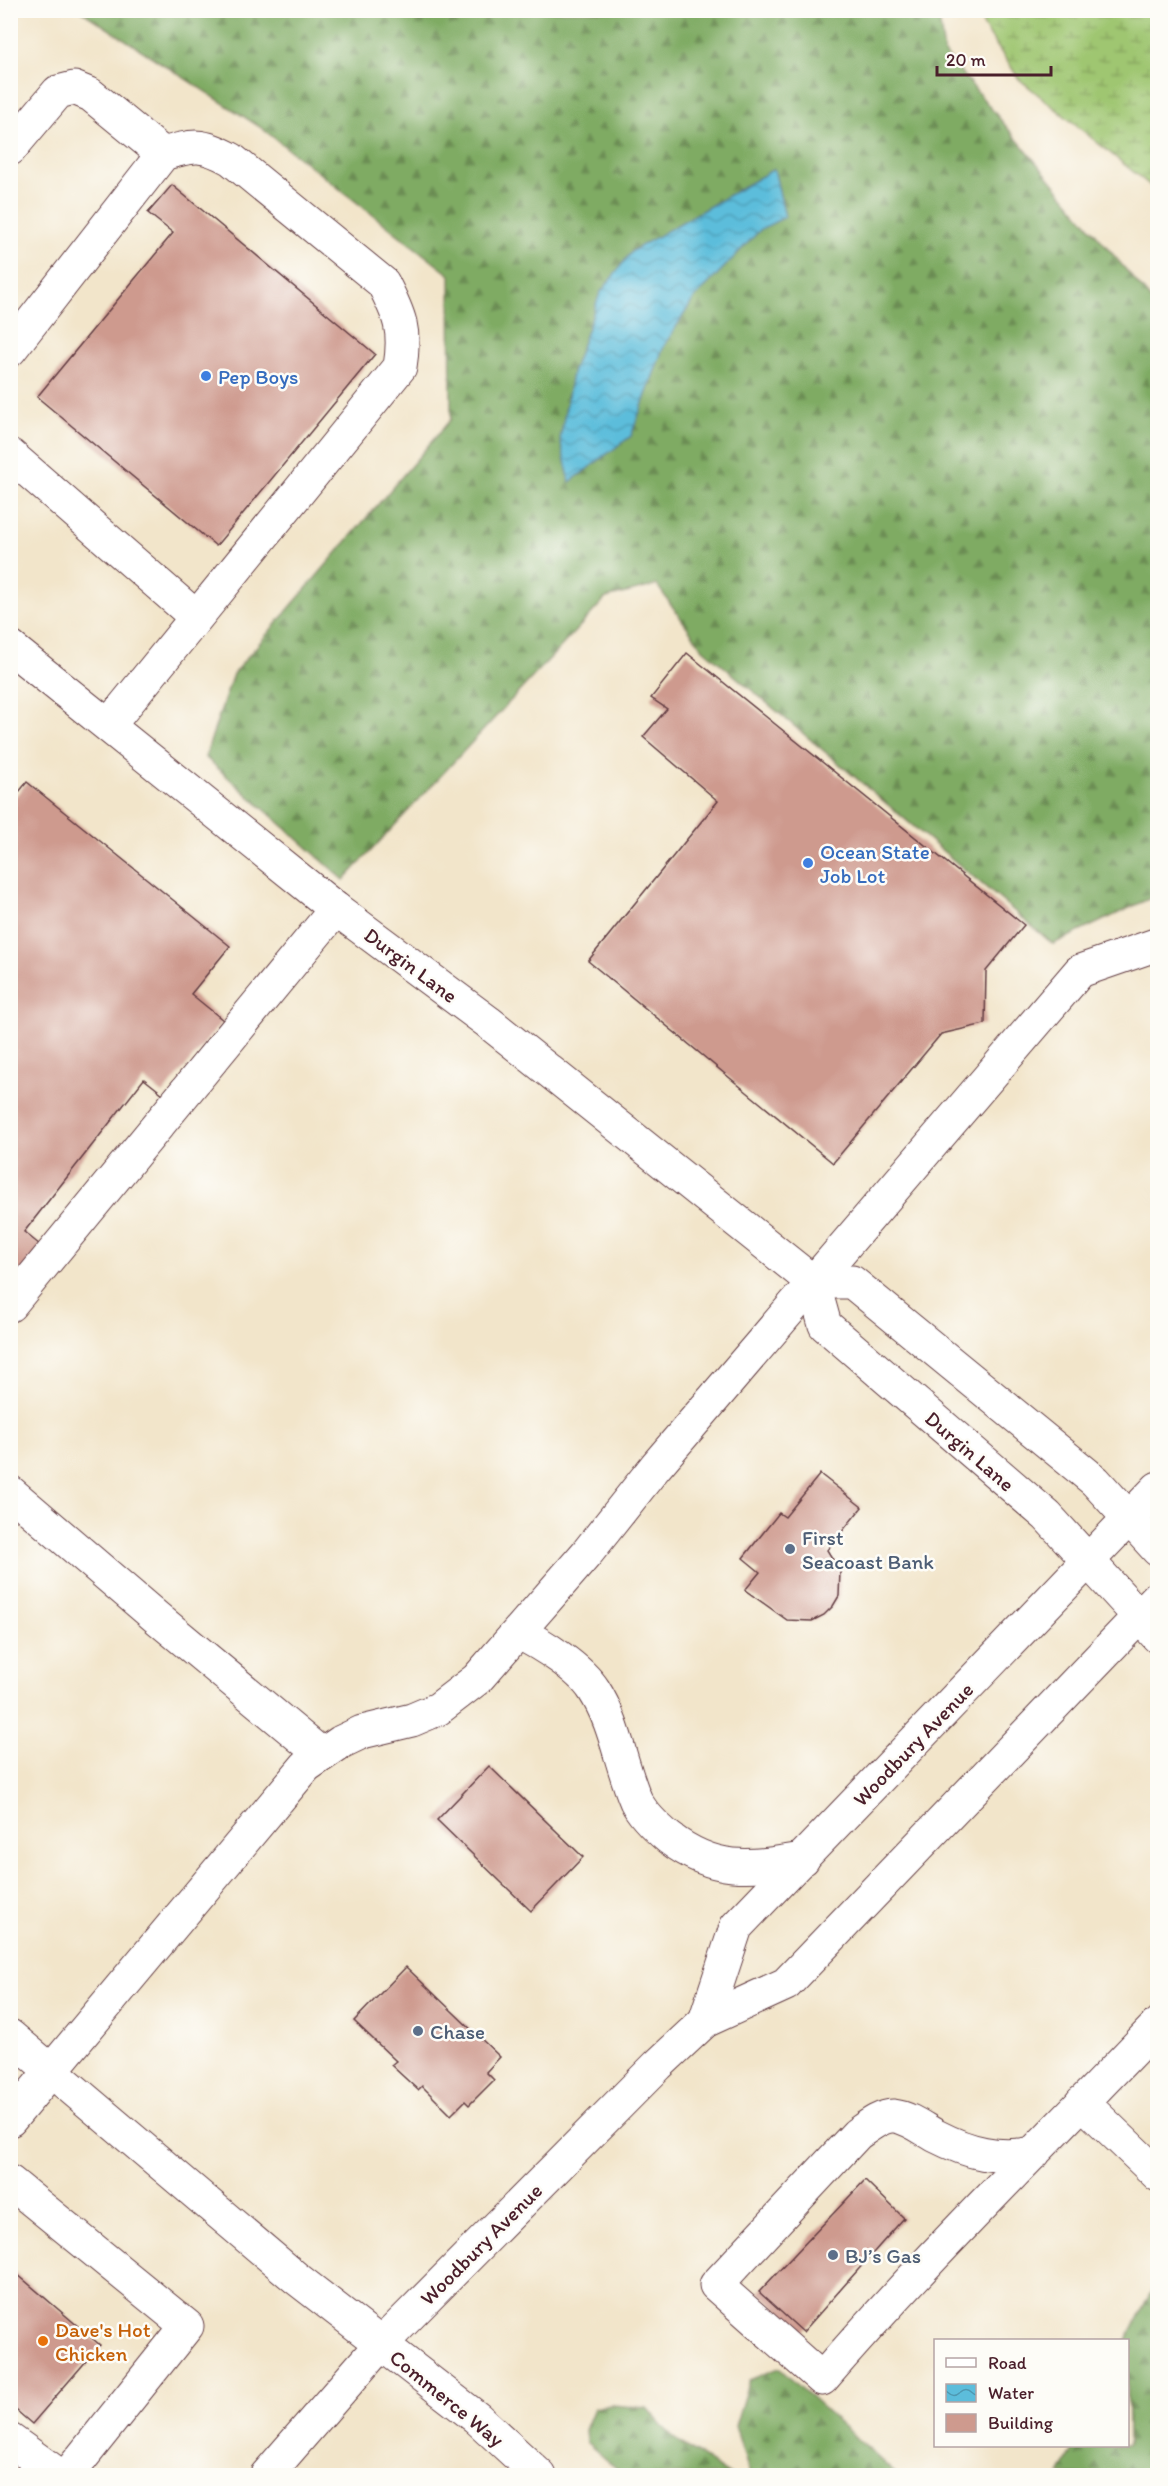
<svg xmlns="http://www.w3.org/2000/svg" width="1168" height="2486" viewBox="0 0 1168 2486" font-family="Itim,sans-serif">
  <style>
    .forest { fill: url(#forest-firs); stroke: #646547; stroke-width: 1.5 }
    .wetland { fill: url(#wetland-marsh); stroke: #74724e; stroke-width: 1.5 }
    .water { fill: url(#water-waves); stroke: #536e83; stroke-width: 1.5 }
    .building { fill: #ce9a8e }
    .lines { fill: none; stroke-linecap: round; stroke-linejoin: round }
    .minor-casing { stroke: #633d43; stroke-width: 35 }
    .major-casing { stroke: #633d43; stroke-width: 35 }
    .minor { stroke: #fff; stroke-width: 33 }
    .major { stroke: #fff; stroke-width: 33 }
    .shop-dot { fill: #3f7fe0; stroke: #fdfcf7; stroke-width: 2 }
    .service-dot { fill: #5c6f8a; stroke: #fdfcf7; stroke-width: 2 }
    .food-dot { fill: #e8710a; stroke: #fdfcf7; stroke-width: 2 }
    .labels { text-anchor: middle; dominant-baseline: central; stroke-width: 5; stroke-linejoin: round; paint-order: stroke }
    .shop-label { font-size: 21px; fill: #366cbe; stroke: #fdfcf7; text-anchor: start }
    .street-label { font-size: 21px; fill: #4a1f2b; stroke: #fdfcf7 }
    .service-label { font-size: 21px; fill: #4e5e75; stroke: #fdfcf7; text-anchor: start }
    .food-label { font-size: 21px; fill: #c56008; stroke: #fdfcf7; text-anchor: start }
  </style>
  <defs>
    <pattern id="forest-firs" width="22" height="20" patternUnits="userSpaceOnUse" patternTransform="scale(1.5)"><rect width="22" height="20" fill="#7fab63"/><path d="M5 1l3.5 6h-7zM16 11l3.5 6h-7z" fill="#6a8b52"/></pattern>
    <pattern id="wetland-marsh" width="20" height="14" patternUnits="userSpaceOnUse" patternTransform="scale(1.5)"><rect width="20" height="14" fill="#9fc671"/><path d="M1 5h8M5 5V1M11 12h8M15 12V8" fill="none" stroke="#84a05d"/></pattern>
    <pattern id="water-waves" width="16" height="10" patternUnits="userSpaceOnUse" patternTransform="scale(1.5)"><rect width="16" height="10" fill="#5cbddb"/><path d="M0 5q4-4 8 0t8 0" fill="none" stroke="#4e99b2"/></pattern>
  </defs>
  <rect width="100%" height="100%" fill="#fdfcf7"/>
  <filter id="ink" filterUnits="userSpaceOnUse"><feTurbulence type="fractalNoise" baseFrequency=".0167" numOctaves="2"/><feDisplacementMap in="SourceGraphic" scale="12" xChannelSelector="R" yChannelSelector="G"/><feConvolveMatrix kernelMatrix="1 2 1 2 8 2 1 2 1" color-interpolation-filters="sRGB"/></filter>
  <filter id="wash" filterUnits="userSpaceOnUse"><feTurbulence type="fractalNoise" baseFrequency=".008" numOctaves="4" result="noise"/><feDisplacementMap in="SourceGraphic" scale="24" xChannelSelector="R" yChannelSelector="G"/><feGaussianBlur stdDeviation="1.35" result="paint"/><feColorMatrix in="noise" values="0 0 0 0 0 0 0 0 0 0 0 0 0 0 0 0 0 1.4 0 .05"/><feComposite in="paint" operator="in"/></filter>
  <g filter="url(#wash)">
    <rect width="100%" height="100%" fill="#f2e5ca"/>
    <g class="forest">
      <polygon points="81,11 938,11 944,52 1157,307 1157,895 1053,944 703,649 657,585 606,598 344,880 205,757 233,674 451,419 450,275 260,127"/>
      <polygon points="1157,2280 1157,2475 1060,2475 1075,2446 1128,2446 1127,2340"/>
      <polygon points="779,2368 897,2475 750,2475 735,2426 749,2380"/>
      <polygon points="611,2405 647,2408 673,2438 730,2475 624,2475 586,2442 585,2430 594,2408"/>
    </g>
    <polygon class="wetland" points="978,11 1157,11 1157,191 1019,79 984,27"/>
    <polygon class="water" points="774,169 785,217 761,229 693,300 664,346 631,436 570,482 560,440 572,373 600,293 632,251"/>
    <g id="blocks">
      <g class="building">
        <polygon points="172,185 375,354 216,546 37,397 173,233 148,213"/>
        <polygon points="687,653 1024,925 986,971 985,1024 941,1034 833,1163 588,961 718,801 643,737 667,709 651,698"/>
        <polygon points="27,782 230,946 191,994 223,1020 163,1094 144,1079 24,1232 45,1249 10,1293 10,803"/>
        <polygon points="820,1474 862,1507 827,1550 840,1571 839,1596 833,1606 824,1615 812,1621 787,1620 745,1590 760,1572 743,1558 779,1513 785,1517"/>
        <polygon points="489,1766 583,1857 531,1911 437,1820"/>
        <polygon points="406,1967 500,2057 486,2072 494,2080 469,2105 465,2101 451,2115 422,2086 418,2090 391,2065 396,2061 354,2021"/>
        <polygon points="865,2180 904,2218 803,2332 759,2292"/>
        <polygon points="10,2268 100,2345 32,2424 10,2405"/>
      </g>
    </g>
  </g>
  <g filter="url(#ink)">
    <use href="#blocks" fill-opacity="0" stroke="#633d43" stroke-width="1.5"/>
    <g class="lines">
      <defs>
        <g id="minor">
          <polyline points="10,149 58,92 74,88 91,95 163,154"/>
          <path d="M10,350L163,154C194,145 202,143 231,159L383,283C400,316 406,330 400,367L109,725"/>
          <polyline points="10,455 196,617"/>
          <polyline points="10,647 336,909 488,1022 813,1282 825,1325 1047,1516 1158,1637"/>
          <polyline points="813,1282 852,1282 1095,1481 1158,1550"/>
          <polyline points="10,1305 336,909"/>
          <polyline points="10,1492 156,1617 321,1754"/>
          <path d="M519,1633C542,1644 580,1668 594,1690C616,1724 620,1764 636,1801C643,1815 657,1828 669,1838C715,1873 749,1868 803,1859"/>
          <polyline points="10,2036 296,2278 477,2418 540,2476"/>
          <polyline points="1082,2102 1158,2175"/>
          <polyline points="10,2120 306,1766 341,1742 362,1732 412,1720 438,1709 477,1679 587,1553 656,1466 1080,971 1158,944"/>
          <path d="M1034,2153C998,2160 969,2153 936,2136C923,2129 910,2118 894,2116C882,2115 867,2127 857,2134L716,2285L822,2379C928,2256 1046,2142 1158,2024"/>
          <polyline points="10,2182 187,2326 67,2476"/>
          <polyline points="10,2440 60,2476"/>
        </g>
        <g id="major">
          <polyline points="705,2021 736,1927 1158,1488"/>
          <polyline points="266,2476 380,2345 658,2065 705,2021 786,1984 1158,1597"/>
        </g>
      </defs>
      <use href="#minor" class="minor-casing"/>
      <use href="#major" class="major-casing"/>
      <use href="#minor" class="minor"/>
      <use href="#major" class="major"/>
    </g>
  </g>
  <g class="shop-dot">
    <circle cx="206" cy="376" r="6"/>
    <circle cx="808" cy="863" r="6"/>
  </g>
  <g class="service-dot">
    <circle cx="790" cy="1549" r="6"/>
    <circle cx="418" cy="2031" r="6"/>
    <circle cx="833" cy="2255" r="6"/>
  </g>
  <circle class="food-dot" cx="43" cy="2341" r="6"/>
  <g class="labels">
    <g class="shop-label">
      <text x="218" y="376">Pep Boys</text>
      <text x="820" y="851">Ocean State<tspan x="820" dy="24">Job Lot</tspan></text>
    </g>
    <g class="street-label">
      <text transform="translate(411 965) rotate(37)">Durgin Lane</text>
      <text transform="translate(970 1451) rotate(41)">Durgin Lane</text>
      <text transform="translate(913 1744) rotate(-46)">Woodbury Avenue</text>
      <text transform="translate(481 2244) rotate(-45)">Woodbury Avenue</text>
      <text transform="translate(447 2398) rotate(39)">Commerce Way</text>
    </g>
    <g class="service-label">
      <text x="802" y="1537">First<tspan x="802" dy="24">Seacoast Bank</tspan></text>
      <text x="430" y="2031">Chase</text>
      <text x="845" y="2255">BJ’s Gas</text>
    </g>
    <g class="food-label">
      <text x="55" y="2329">Dave's Hot<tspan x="55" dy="24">Chicken</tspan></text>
    </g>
  </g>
  <rect width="1168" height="2486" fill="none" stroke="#fdfcf7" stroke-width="36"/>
  <rect x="934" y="2339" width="195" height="108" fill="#fdfcf7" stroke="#b5a4a5" stroke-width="1.5"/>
  <rect x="946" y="2358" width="30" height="9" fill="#ffffff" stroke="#b5a4a5" stroke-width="1.5"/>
  <text x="988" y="2369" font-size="18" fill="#4a1f2b">Road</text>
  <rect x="946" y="2384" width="30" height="18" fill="url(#water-waves)" stroke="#b5a4a5" stroke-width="1.5"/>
  <text x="988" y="2399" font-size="18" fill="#4a1f2b">Water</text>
  <rect x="946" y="2414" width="30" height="18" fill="#ce9a8e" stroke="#b5a4a5" stroke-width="1.5"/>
  <text x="988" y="2429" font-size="18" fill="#4a1f2b">Building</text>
  <path d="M937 66v9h114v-9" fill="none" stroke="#4a1f2b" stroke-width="3"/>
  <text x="946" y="66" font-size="18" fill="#4a1f2b" stroke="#fdfcf7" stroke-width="4.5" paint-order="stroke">20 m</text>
</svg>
